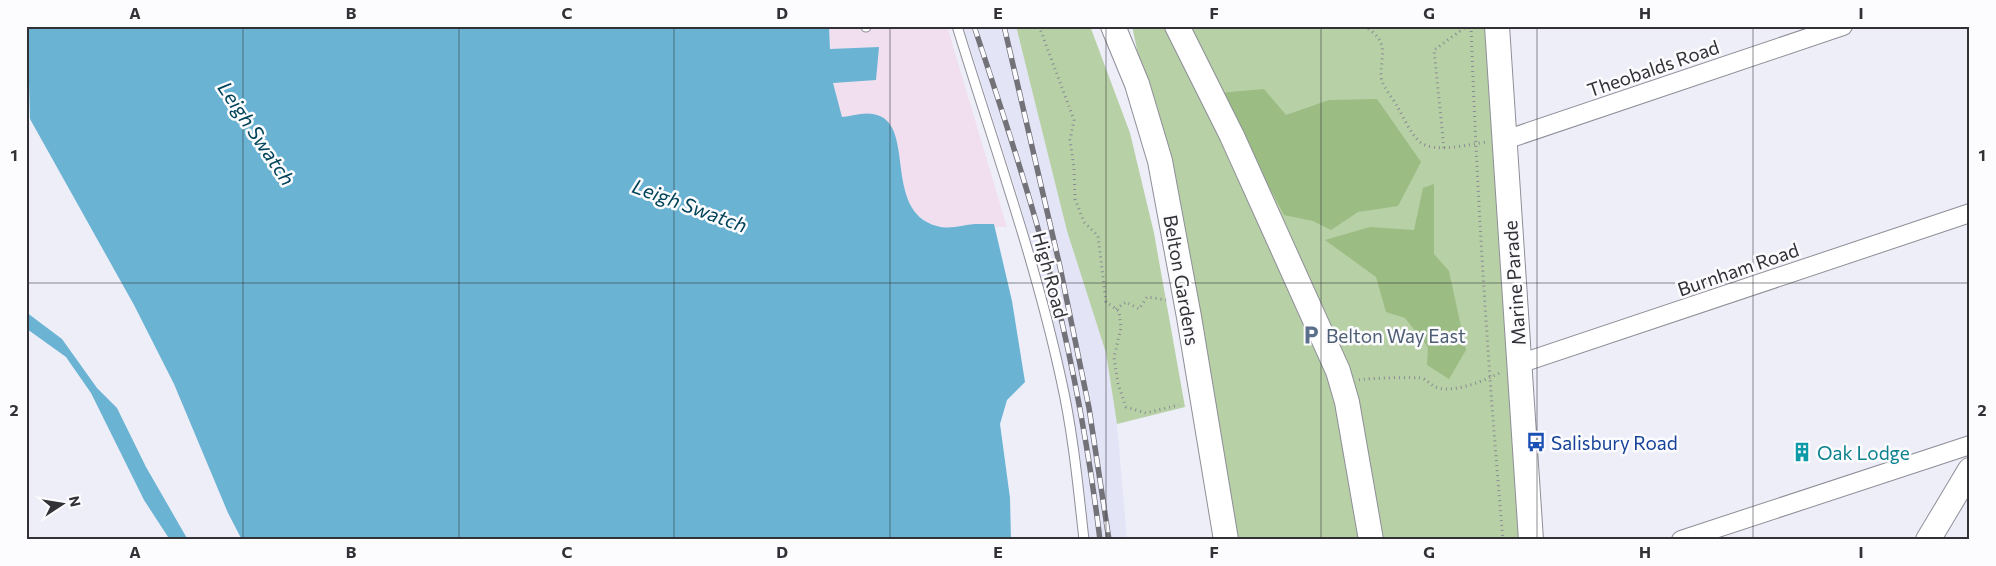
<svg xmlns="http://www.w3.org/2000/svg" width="1996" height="566" viewBox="0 0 1996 566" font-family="Commissioner,sans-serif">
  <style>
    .commercial { fill: #f1dff0 }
    .built { fill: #e4e4f7 }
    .green { fill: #b7d0a5 }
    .forest { fill: #9bbc83 }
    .water { fill: #6ab3d3 }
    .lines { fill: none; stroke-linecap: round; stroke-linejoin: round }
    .lane-casing { stroke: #8e8e98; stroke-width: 11 }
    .street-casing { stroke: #8e8e98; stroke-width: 20 }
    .secondary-casing { stroke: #8e8e98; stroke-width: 26 }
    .path { stroke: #8b8b93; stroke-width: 3; stroke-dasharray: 1 4; stroke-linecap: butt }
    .lane { stroke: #fff; stroke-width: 9 }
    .street { stroke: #fff; stroke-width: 18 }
    .secondary { stroke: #fff; stroke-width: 24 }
    .rail-casing { stroke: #727278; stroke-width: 5.5 }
    .rail { stroke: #fcfcff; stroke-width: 4; stroke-dasharray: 11; stroke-linecap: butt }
    .grid { fill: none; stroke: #323236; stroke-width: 1; stroke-opacity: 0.55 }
    .labels { text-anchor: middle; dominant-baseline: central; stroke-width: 5; stroke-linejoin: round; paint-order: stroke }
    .street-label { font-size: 19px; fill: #323236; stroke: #fcfcff }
    .service-label { font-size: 19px; fill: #4e5e75; stroke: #fcfcff; text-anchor: start }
    .transit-label { font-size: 19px; fill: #164399; stroke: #fcfcff; text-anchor: start }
    .culture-label { font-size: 19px; fill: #0d838f; stroke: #fcfcff; text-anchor: start }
    .water-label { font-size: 20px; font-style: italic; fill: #014359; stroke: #fcfcff }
    .neatline { fill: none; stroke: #323236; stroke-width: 2 }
    .grid-label { font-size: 16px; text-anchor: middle; font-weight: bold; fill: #323236 }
  </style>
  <rect width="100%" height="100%" fill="#eeeef9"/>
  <polygon class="commercial" points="829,26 947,26 1007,227 995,227 994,224 976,224 947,228 930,224 917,215 912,208 905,193 896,140 875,114 842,118 833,83"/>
  <polygon class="built" points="963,26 1016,26 1067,231 1106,353 1117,424 1127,540 1087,540 1070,404 1049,311 1020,203"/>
  <g class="green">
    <polygon points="1016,26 1090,26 1130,133 1154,233 1185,407 1117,424 1106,353 1067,231"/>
    <polygon points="1132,26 1487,26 1520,540 1234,540 1222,449"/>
  </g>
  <g class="forest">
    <polygon points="1264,89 1286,115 1329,100 1377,99 1421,162 1398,206 1358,212 1331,230 1313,221 1284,215 1219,93"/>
    <polygon points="1434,184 1434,254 1449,271 1466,350 1449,379 1427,365 1428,347 1405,318 1386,312 1376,277 1325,240 1370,227 1414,230 1423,188"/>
  </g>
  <g class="water">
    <path d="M26,26H829L830,49L879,47L876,80L833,83L842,117C852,116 863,112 873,114C918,121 881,211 937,226C950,230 962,225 975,224C981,224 988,224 994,224L1012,301L1025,382L1007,400L1000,424L1010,498L1011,540H242L228,513L174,384L134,305L30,119L29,83L26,82Z"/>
    <polygon points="26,312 62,339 97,388 117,408 146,467 188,540 170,540 144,500 91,393 66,357 27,329"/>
  </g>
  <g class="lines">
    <defs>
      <g id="lane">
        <polyline points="866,26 866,27"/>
        <path d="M957,26C993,143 1035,259 1061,379C1073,432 1078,486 1084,540"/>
      </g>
      <g id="street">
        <polyline points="1505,140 1843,26"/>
        <polyline points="1519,364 1970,213"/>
        <polyline points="1681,540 1970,445"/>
      </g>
      <g id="secondary">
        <polyline points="1113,26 1137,84 1160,161 1189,317 1226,540"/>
        <polyline points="1177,26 1232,136 1338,371 1347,402 1371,540"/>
        <polyline points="1497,26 1531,540"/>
        <polyline points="1928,540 1970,470"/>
      </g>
    </defs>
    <use href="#lane" class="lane-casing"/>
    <use href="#street" class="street-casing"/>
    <use href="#secondary" class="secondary-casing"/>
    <g class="path">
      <polyline points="1039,26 1074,120 1070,140 1074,168 1075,199 1084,222 1098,236 1106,302 1119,311 1121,328 1114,357 1118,384 1126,407 1146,413 1179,405"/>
      <path d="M1364,26C1390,42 1381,52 1381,76C1381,85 1393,98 1397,106C1404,118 1410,133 1420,142C1434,154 1470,144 1487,142"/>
      <path d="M1471,26C1477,198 1488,369 1503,540"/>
      <polyline points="1444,148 1434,50 1467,26"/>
      <polyline points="1116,309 1126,302 1139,309 1147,297 1166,300"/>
      <path d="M1359,380C1366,378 1417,377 1422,378C1431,382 1432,389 1446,389C1466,389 1484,380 1502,372"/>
    </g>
    <use href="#lane" class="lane"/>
    <use href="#street" class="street"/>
    <use href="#secondary" class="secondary"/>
    <defs>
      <g id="rail">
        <path d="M974,26C996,92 1018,158 1037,225C1066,327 1087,434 1100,540"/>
        <polyline points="1004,26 1060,267 1089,408 1109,540"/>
      </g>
    </defs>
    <use href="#rail" class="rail-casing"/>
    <use href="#rail" class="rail"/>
  </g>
  <path class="grid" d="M243,26V540M459,26V540M674,26V540M890,26V540M1106,26V540M1321,26V540M1537,26V540M1753,26V540M26,283H1970"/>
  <defs>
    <symbol id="parking-bare" viewBox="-9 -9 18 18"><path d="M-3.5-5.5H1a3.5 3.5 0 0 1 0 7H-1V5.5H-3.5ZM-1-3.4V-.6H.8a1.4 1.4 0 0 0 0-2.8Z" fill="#5c6f8a" stroke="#fcfcff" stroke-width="2.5" paint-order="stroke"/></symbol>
    <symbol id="bus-bare" viewBox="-9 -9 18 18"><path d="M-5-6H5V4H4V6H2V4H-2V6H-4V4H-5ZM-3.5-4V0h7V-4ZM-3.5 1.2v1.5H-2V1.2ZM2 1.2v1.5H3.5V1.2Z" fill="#1a4fb4" stroke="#fcfcff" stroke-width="2.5" paint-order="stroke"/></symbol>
    <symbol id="building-bare" viewBox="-9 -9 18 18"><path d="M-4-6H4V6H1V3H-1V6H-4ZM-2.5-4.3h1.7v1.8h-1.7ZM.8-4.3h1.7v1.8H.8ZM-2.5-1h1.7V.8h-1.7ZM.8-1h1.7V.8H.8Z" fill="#0f9aa8" stroke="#fcfcff" stroke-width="2.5" paint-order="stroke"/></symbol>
  </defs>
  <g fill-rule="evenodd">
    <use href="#parking-bare" x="1297" y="321" width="28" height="28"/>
    <use href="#bus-bare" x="1522" y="428" width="28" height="28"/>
    <use href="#building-bare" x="1788" y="438" width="28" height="28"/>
  </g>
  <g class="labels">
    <g class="street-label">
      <text transform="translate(1653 68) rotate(-19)">Theobalds Road</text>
      <text transform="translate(1738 269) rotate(-19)">Burnham Road</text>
      <text transform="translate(1051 275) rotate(75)">High Road</text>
      <text transform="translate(1182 280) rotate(80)">Belton Gardens</text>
      <text transform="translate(1514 283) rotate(-94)">Marine Parade</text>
    </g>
    <g class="service-label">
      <text x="1326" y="335">Belton Way East</text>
    </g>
    <g class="transit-label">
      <text x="1551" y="442">Salisbury Road</text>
    </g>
    <g class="culture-label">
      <text x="1817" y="452">Oak Lodge</text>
    </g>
    <g class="water-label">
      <text transform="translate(257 133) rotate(56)">Leigh Swatch</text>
      <text transform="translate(690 205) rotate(20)">Leigh Swatch</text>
    </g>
  </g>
  <rect width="1996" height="566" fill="none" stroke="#fcfcff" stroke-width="55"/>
  <g transform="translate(62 504) rotate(78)" stroke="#fcfcff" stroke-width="4" paint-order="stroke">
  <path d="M0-4L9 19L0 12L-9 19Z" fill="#323236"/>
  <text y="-8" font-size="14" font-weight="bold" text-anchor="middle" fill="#323236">N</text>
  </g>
  <rect x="28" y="28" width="1940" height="510" class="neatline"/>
  <g class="grid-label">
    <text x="135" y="19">A</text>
    <text x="351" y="19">B</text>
    <text x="567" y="19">C</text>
    <text x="782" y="19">D</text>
    <text x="998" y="19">E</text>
    <text x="1214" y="19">F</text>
    <text x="1429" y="19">G</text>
    <text x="1645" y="19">H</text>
    <text x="1861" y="19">I</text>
    <text x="14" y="161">1</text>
    <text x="1982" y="161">1</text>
    <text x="14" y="416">2</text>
    <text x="1982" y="416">2</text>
    <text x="135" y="558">A</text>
    <text x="351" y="558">B</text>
    <text x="567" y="558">C</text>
    <text x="782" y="558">D</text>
    <text x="998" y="558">E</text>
    <text x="1214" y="558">F</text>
    <text x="1429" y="558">G</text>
    <text x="1645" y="558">H</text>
    <text x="1861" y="558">I</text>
  </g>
</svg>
